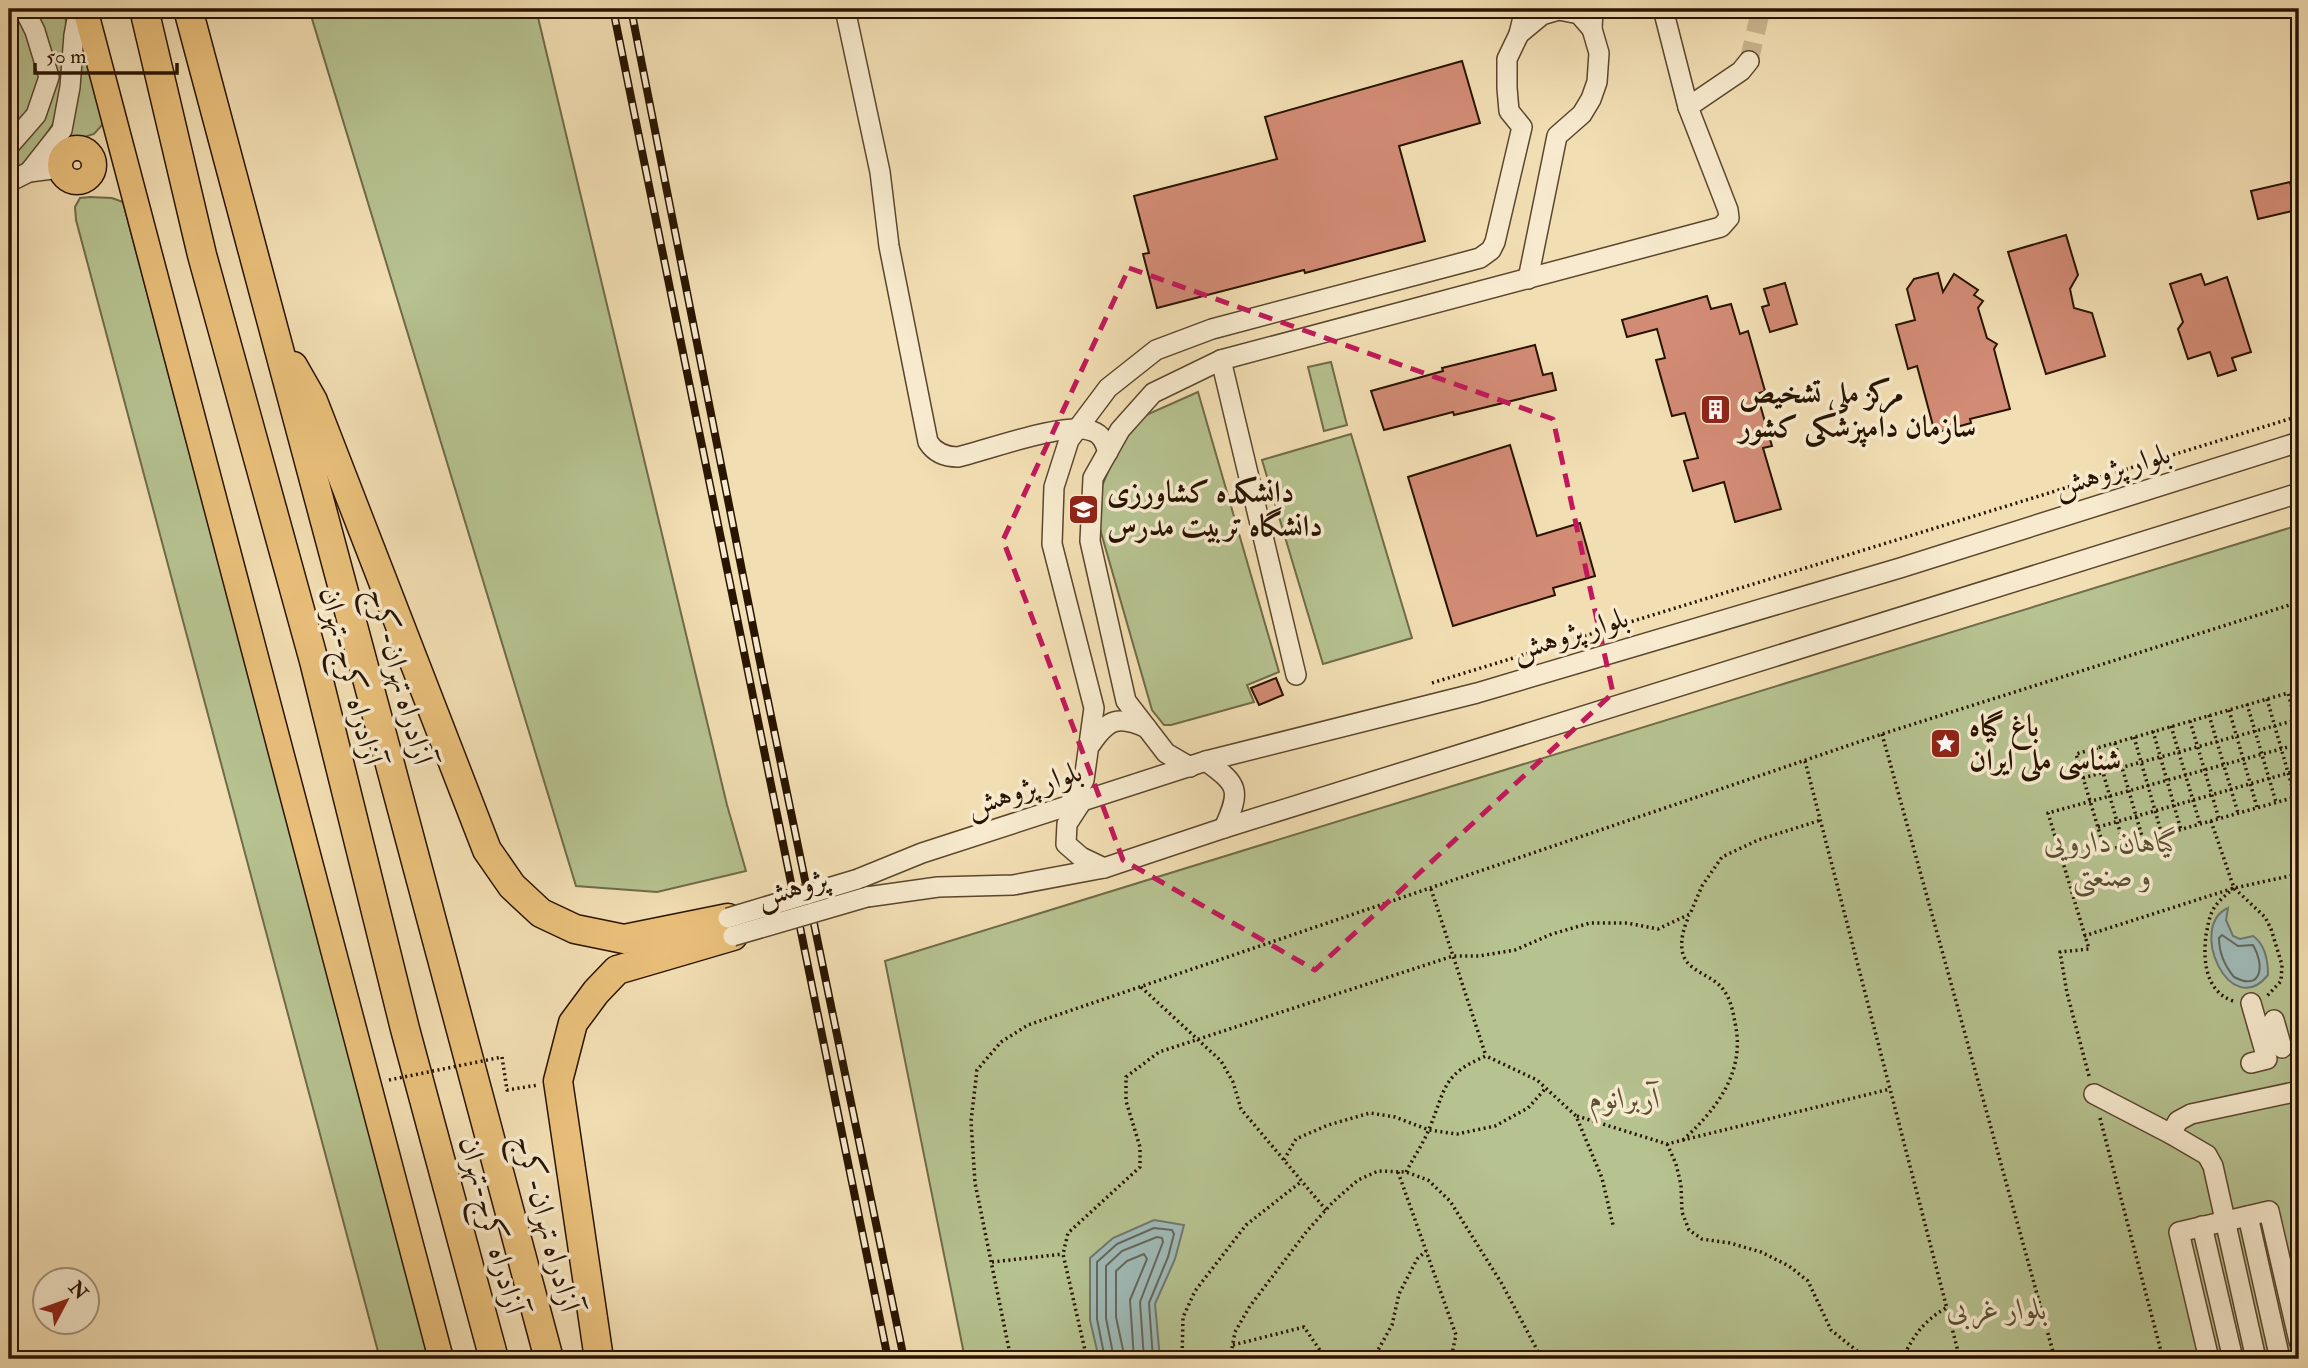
<svg xmlns="http://www.w3.org/2000/svg" width="2308" height="1368" viewBox="0 0 2308 1368" font-family="'IM FELL Double Pica',Amiri,serif">
  <style>
    .green { fill: #b6c290; stroke: #706b48; stroke-width: 2 }
    .water { fill: #9fbab7; stroke: #70786e; stroke-width: 2 }
    .lines { fill: none; stroke-linecap: round; stroke-linejoin: round }
    .shore { stroke: #64675c; stroke-width: 2 }
    .building { fill: #d28b75; stroke: #291400; stroke-width: 2 }
    .minor-tunnel { stroke: #cab68f; stroke-width: 19; stroke-dasharray: 19 10; stroke-linecap: butt }
    .minor-casing { stroke: #5b462d; stroke-width: 22 }
    .major-casing { stroke: #291400; stroke-width: 27 }
    .highway-casing { stroke: #291400; stroke-width: 31 }
    .path { stroke: #291400; stroke-width: 3.5; stroke-dasharray: 2 3.5; stroke-linecap: butt }
    .minor { stroke: #f7eace; stroke-width: 19 }
    .major { stroke: #e9bf7a; stroke-width: 24 }
    .highway { stroke: #e9bf7a; stroke-width: 28 }
    .rail-casing { stroke: #291400; stroke-width: 8 }
    .rail { stroke: #f7eace; stroke-width: 5; stroke-dasharray: 16; stroke-linecap: butt }
    .minor-bridge-casing { stroke: #5b462d; stroke-width: 22; stroke-linecap: butt }
    .path-bridge { stroke: #291400; stroke-width: 3.5; stroke-dasharray: 2 3.5; stroke-linecap: butt }
    .minor-bridge { stroke: #f7eace; stroke-width: 19 }
    .marked { fill: none; stroke: #c2185b; stroke-width: 5; stroke-dasharray: 14 9; stroke-linejoin: round }
    .labels { text-anchor: middle; dominant-baseline: central; stroke-width: 7; stroke-linejoin: round; paint-order: stroke }
    .poi-label { font-size: 30px; font-weight: bold; fill: #291400; stroke: #f7eace; text-anchor: start }
    .street-label { font-size: 30px; fill: #291400; stroke: #f7eace }
    .park-label { font-size: 30px; font-style: italic; fill: #5a5132; stroke: #f7eace }
  </style>
  <rect width="100%" height="100%" fill="#f2deb3"/>
  <filter id="stains"><feTurbulence type="fractalNoise" baseFrequency=".00286" numOctaves="4"/><feColorMatrix values="0 0 0 0 .2 0 0 0 0 .09 0 0 0 0 .02 0 0 0 .5 -.17"/></filter>
  <radialGradient id="worn" r=".72"><stop offset=".6" stop-color="#630" stop-opacity="0"/><stop offset="1" stop-color="#630" stop-opacity=".3"/></radialGradient>
  <g class="green">
    <polygon points="9,9 65,9 68,55 62,110 29,161 9,171"/>
    <polygon points="309,9 536,9 727,805 746,871 657,892 576,886"/>
    <polygon points="83,26 103,124 94,134 59,145"/>
    <polygon points="90,197 112,198 123,202 430,1359 380,1359 76,220 75,207 80,198"/>
    <polygon points="1331,362 1347,425 1324,431 1308,367"/>
    <polygon points="1198,392 1279,672 1247,685 1254,702 1171,725 1164,725 1152,710 1100,529 1100,491 1112,462 1128,433 1146,415"/>
    <polygon points="1351,434 1412,638 1323,664 1262,460"/>
    <polygon points="2299,525 2299,1359 965,1359 885,961"/>
  </g>
  <g class="water">
    <path d="M2228,908L2226,920L2233,936L2240,939L2253,936C2266,945 2268,961 2268,975C2230,1022 2187,926 2228,908Z"/>
    <polygon points="1154,1220 1184,1225 1175,1259 1155,1304 1160,1359 1099,1359 1090,1320 1090,1258 1113,1238"/>
  </g>
  <g class="lines">
    <g class="shore">
      <path d="M2222,935L2238,946L2253,945C2265,965 2262,992 2234,977C2224,965 2219,953 2219,938Z"/>
      <polyline points="1105,1359 1097,1319 1097,1262 1117,1244 1154,1228 1172,1230 1174,1234 1168,1257 1149,1303 1153,1359"/>
      <polyline points="1114,1359 1106,1318 1106,1266 1122,1251 1157,1237 1162,1238 1163,1242 1140,1302 1144,1359"/>
      <polyline points="1125,1359 1116,1317 1116,1271 1127,1261 1144,1254 1147,1259 1130,1300 1134,1359"/>
    </g>
  </g>
  <g class="building">
    <polygon points="1462,61 1480,123 1399,146 1425,241 1305,273 1304,270 1157,308 1143,254 1149,253 1134,196 1277,159 1265,117"/>
    <polygon points="2290,182 2297,210 2258,219 2251,191"/>
    <polygon points="2066,235 2078,275 2070,289 2074,308 2092,313 2105,356 2046,374 2008,252"/>
    <polygon points="1938,273 1943,292 1954,274 1978,290 1974,295 1983,301 1978,308 1987,338 1997,344 1994,349 2010,409 1970,419 1971,423 1935,433 1917,366 1908,369 1896,325 1915,320 1907,289 1914,279"/>
    <polygon points="2201,274 2205,285 2227,277 2251,352 2232,358 2236,370 2218,376 2210,352 2188,359 2178,329 2183,322 2170,284"/>
    <polygon points="1785,283 1797,324 1770,332 1762,307 1769,305 1764,289"/>
    <polygon points="1707,296 1711,309 1731,304 1740,334 1748,331 1765,391 1757,394 1772,446 1763,448 1781,509 1735,522 1724,482 1693,491 1684,461 1698,458 1685,413 1672,416 1656,360 1665,358 1657,329 1627,337 1622,320"/>
    <polygon points="1535,345 1543,375 1552,373 1556,390 1454,415 1453,412 1384,430 1371,391 1443,371 1442,368"/>
    <polygon points="1510,445 1537,536 1580,523 1595,576 1553,588 1555,595 1453,626 1408,477"/>
    <polygon points="1276,678 1283,695 1259,705 1251,688"/>
  </g>
  <g class="lines">
    <polyline class="minor-tunnel" points="1749,61 1761,9"/>
    <defs>
      <g id="minor">
        <path d="M845,9L880,172L889,246L928,442C935,453 945,457 958,457C988,450 1065,421 1092,431C1102,434 1105,443 1108,452"/>
        <polyline points="1519,34 1542,15 1559,10 1579,14 1592,29"/>
        <polyline points="1688,107 1741,71 1749,61"/>
        <polyline points="9,146 36,115 49,77 35,31 24,9"/>
        <polyline points="29,172 62,130 70,87 74,35 79,9"/>
        <polyline points="9,182 29,172 60,168"/>
        <polyline points="1528,279 1557,136 1582,114 1591,99 1597,82 1599,53 1592,29 1593,9"/>
        <polyline points="1221,360 1296,675"/>
        <path d="M1091,744C1108,719 1118,715 1147,728"/>
        <path d="M1206,761C1239,785 1241,790 1224,828"/>
        <polyline points="1190,767 1166,753 1126,701 1090,541 1093,478 1120,430 1153,393 1221,360 1721,227 1729,218 1728,210 1688,107 1663,9"/>
        <polyline points="1082,801 1067,824 1066,844 1081,857 1104,868"/>
        <polyline points="1069,805 1084,780 1094,708 1052,544 1054,487 1069,440 1108,388 1156,350 1212,329 1480,258 1491,250 1495,242 1522,127 1509,111 1507,88 1507,59 1519,34 1525,9"/>
        <polyline points="858,879 922,853 1206,761 1477,693 1900,568 2299,442"/>
        <polyline points="867,897 938,887 1013,885 1104,868 1224,828 2299,493"/>
        <polyline points="2274,1020 2282,1048"/>
        <polyline points="2251,1063 2267,1059 2251,1003"/>
        <polyline points="2094,1094 2171,1134 2207,1155 2213,1166 2256,1359"/>
        <polyline points="2171,1134 2178,1121 2191,1114 2299,1091"/>
        <polyline points="2248,1216 2280,1359"/>
        <polyline points="2202,1226 2233,1359"/>
        <polyline points="2209,1359 2179,1232 2269,1211 2299,1341"/>
      </g>
      <g id="major">
        <polyline points="85,9 441,1359"/>
        <circle cx="77" cy="165" r="17"/>
      </g>
      <g id="highway">
        <polyline points="144,9 202,255 314,661 405,1029 494,1359"/>
        <polyline points="188,9 549,1359"/>
        <polyline points="293,366 313,401 487,850 512,886 541,913 575,929 624,939 728,918"/>
        <polyline points="599,1359 558,1081 573,1023 596,992 617,970 733,936"/>
      </g>
    </defs>
    <use href="#minor" class="minor-casing"/>
    <use href="#major" class="major-casing"/>
    <use href="#highway" class="highway-casing"/>
    <g class="path">
      <polyline points="1432,683 2299,416"/>
      <polyline points="2267,699 2295,797"/>
      <polyline points="2247,704 2276,802"/>
      <polyline points="2229,710 2257,807"/>
      <polyline points="2209,715 2238,813"/>
      <polyline points="2190,721 2219,819"/>
      <polyline points="2171,726 2200,824"/>
      <polyline points="2153,731 2181,830"/>
      <polyline points="2299,733 2288,693 2076,754 2105,851 2299,796"/>
      <polyline points="1882,734 2055,1359"/>
      <polyline points="2134,737 2162,835"/>
      <polyline points="2115,743 2143,840"/>
      <polyline points="2096,748 2124,846"/>
      <polyline points="1805,761 1960,1359"/>
      <polyline points="2083,778 2296,720"/>
      <polyline points="2211,821 2234,888 2265,917 2271,929 2282,965 2281,981 2267,996"/>
      <polyline points="2098,827 2299,770"/>
      <polyline points="1431,889 1486,1056"/>
      <polyline points="2084,936 2234,888 2299,874"/>
      <polyline points="1141,987 1221,1061 1233,1082 1241,1109 1326,1210"/>
      <path d="M2233,1001C2205,991 2203,960 2206,935C2208,926 2209,916 2214,908C2219,900 2227,894 2234,888"/>
      <polyline points="502,1057 507,1090 538,1085"/>
      <polyline points="2089,1076 2067,993 2060,952 2089,949 2048,813 2299,744"/>
      <polyline points="1577,1116 1667,1144 1890,1089"/>
      <polyline points="2100,1118 2163,1359"/>
      <path d="M1683,1140C1717,1109 1746,1071 1735,1023C1733,1011 1730,997 1722,988C1713,977 1696,973 1687,962C1677,949 1683,929 1689,916"/>
      <polyline points="1667,1144 1676,1164 1681,1185 1682,1212 1689,1230 1702,1239 1730,1243 1761,1252 1789,1266 1808,1281 1831,1330 1867,1359"/>
      <polyline points="1284,1160 1296,1139 1328,1125 1370,1113 1395,1117 1429,1130 1457,1134 1495,1126 1528,1108 1546,1088"/>
      <polyline points="1398,1172 1456,1335 1451,1359"/>
      <path d="M1406,1172C1414,1157 1424,1142 1430,1127C1446,1087 1443,1074 1486,1056L1537,1080L1576,1116L1602,1178L1613,1225"/>
      <polyline points="992,1262 1063,1254"/>
      <polyline points="1233,1345 1304,1327 1326,1359"/>
      <polyline points="1011,1359 975,1183 971,1121 977,1070 1001,1042 1028,1025 1882,734 2299,602"/>
      <polyline points="1087,1359 1063,1254 1068,1233 1140,1167 1140,1147 1126,1101 1126,1077 1159,1052 1453,956 1479,956 1515,950 1552,934 1590,923 1627,923 1658,929 1690,914 1702,886 1722,857 1758,840 1821,820"/>
      <polyline points="1182,1359 1183,1317 1195,1291 1246,1225 1302,1181"/>
      <polyline points="1230,1359 1235,1332 1250,1306 1307,1231 1333,1202 1358,1180 1378,1171 1406,1172 1428,1180 1450,1201 1502,1284 1542,1359"/>
      <polyline points="1373,1359 1392,1325 1399,1294 1417,1259 1426,1251"/>
      <path d="M1902,1359C1914,1336 1922,1322 1946,1308"/>
    </g>
    <use href="#minor" class="minor"/>
    <use href="#major" class="major"/>
    <use href="#highway" class="highway"/>
    <defs>
      <g id="rail">
        <polyline points="613,9 888,1359"/>
        <polyline points="631,9 762,672 904,1359"/>
      </g>
    </defs>
    <use href="#rail" class="rail-casing"/>
    <use href="#rail" class="rail"/>
    <defs>
      <g id="minor-bridge">
        <polyline points="728,918 858,879"/>
        <polyline points="733,936 867,897"/>
      </g>
    </defs>
    <use href="#minor-bridge" class="minor-bridge-casing"/>
    <polyline class="path-bridge" points="389,1080 502,1057"/>
    <use href="#minor-bridge" class="minor-bridge"/>
  </g>
  <path class="marked" d="M1129,268L1553,419L1613,693L1315,970L1123,860L1003,540Z"/>
  <defs>
    <symbol id="building-square" viewBox="-11 -11 22 22"><rect x="-9" y="-9" width="18" height="18" rx="4" fill="#8f2418" stroke="#f7eace"/><path d="M-4-6H4V6H1V3H-1V6H-4ZM-2.5-4.3h1.7v1.8h-1.7ZM.8-4.3h1.7v1.8H.8ZM-2.5-1h1.7V.8h-1.7ZM.8-1h1.7V.8H.8Z" fill="#fff"/></symbol>
    <symbol id="university-square" viewBox="-11 -11 22 22"><rect x="-9" y="-9" width="18" height="18" rx="4" fill="#8f2418" stroke="#f7eace"/><path d="M0-5L7-2L0 1L-7-2ZM-4 1L0 2.5L4 1V4Q0 6-4 4Z" fill="#fff"/></symbol>
    <symbol id="sight-square" viewBox="-11 -11 22 22"><rect x="-9" y="-9" width="18" height="18" rx="4" fill="#8f2418" stroke="#f7eace"/><path d="M0-6L1.8-2.2L6-1.7L2.9 1.2L3.7 5.4L0 3.3L-3.7 5.4L-2.9 1.2L-6-1.7L-1.8-2.2Z" fill="#fff"/></symbol>
  </defs>
  <g fill-rule="evenodd">
    <use href="#building-square" x="1698" y="392" width="35" height="35"/>
    <use href="#university-square" x="1066" y="492" width="35" height="35"/>
    <use href="#sight-square" x="1928" y="726" width="35" height="35"/>
  </g>
  <g class="labels">
    <g class="poi-label">
      <text x="1739" y="393">مرکز ملی تشخیص<tspan x="1739" dy="34">سازمان دامپزشکی کشور</tspan></text>
      <text x="1107" y="492">دانشکده کشاورزی<tspan x="1107" dy="34">دانشگاه تربیت مدرس</tspan></text>
      <text x="1969" y="726">باغ گیاه‌<tspan x="1969" dy="34">شناسی ملی ایران</tspan></text>
    </g>
    <g class="street-label">
      <text transform="translate(2112 470) rotate(-17)">بلوار پژوهش</text>
      <text transform="translate(1570 634) rotate(-17)">بلوار پژوهش</text>
      <text transform="translate(351 676) rotate(76)">آزادراه کرج-تهران</text>
      <text transform="translate(400 676) rotate(75)">آزادراه تهران-کرج</text>
      <text transform="translate(1024 789) rotate(-18)">بلوار پژوهش</text>
      <text transform="translate(792 888) rotate(-16)">پژوهش</text>
      <text transform="translate(547 1223) rotate(75)">آزادراه تهران-کرج</text>
      <text transform="translate(492 1225) rotate(75)">آزادراه کرج-تهران</text>
    </g>
    <g class="park-label">
      <text x="2112" y="842">گیاهان دارویی<tspan x="2112" dy="34">و صنعتی</tspan></text>
      <text x="1625" y="1098">آربرانوم</text>
      <text x="1997" y="1309">بلوار غربی</text>
    </g>
  </g>
  <rect width="2308" height="1368" fill="none" stroke="#f2deb3" stroke-width="35"/>
  <rect x="10" y="10" width="2287" height="1347" fill="none" stroke="#291400" stroke-width="3.5"/>
  <rect x="18" y="18" width="2273" height="1333" fill="none" stroke="#291400" stroke-width="2"/>
  <g transform="translate(66 1301) rotate(49)"><circle r="33" fill="#f7eace" stroke="#a5947c" stroke-width="2"/>
  <path d="M0-5L12 26L0 18L-12 26Z" fill="#8f2418"/>
  <text y="-10" font-size="19" font-weight="bold" text-anchor="middle" fill="#291400">N</text>
  </g>
  <path d="M35 63v10h142v-10" fill="none" stroke="#291400" stroke-width="3.5"/>
  <text x="46" y="63" font-size="21" fill="#291400" stroke="#f7eace" stroke-width="5" paint-order="stroke">50 m</text>
  <rect width="100%" height="100%" filter="url(#stains)"/>
  <rect width="100%" height="100%" fill="url(#worn)"/>
</svg>
